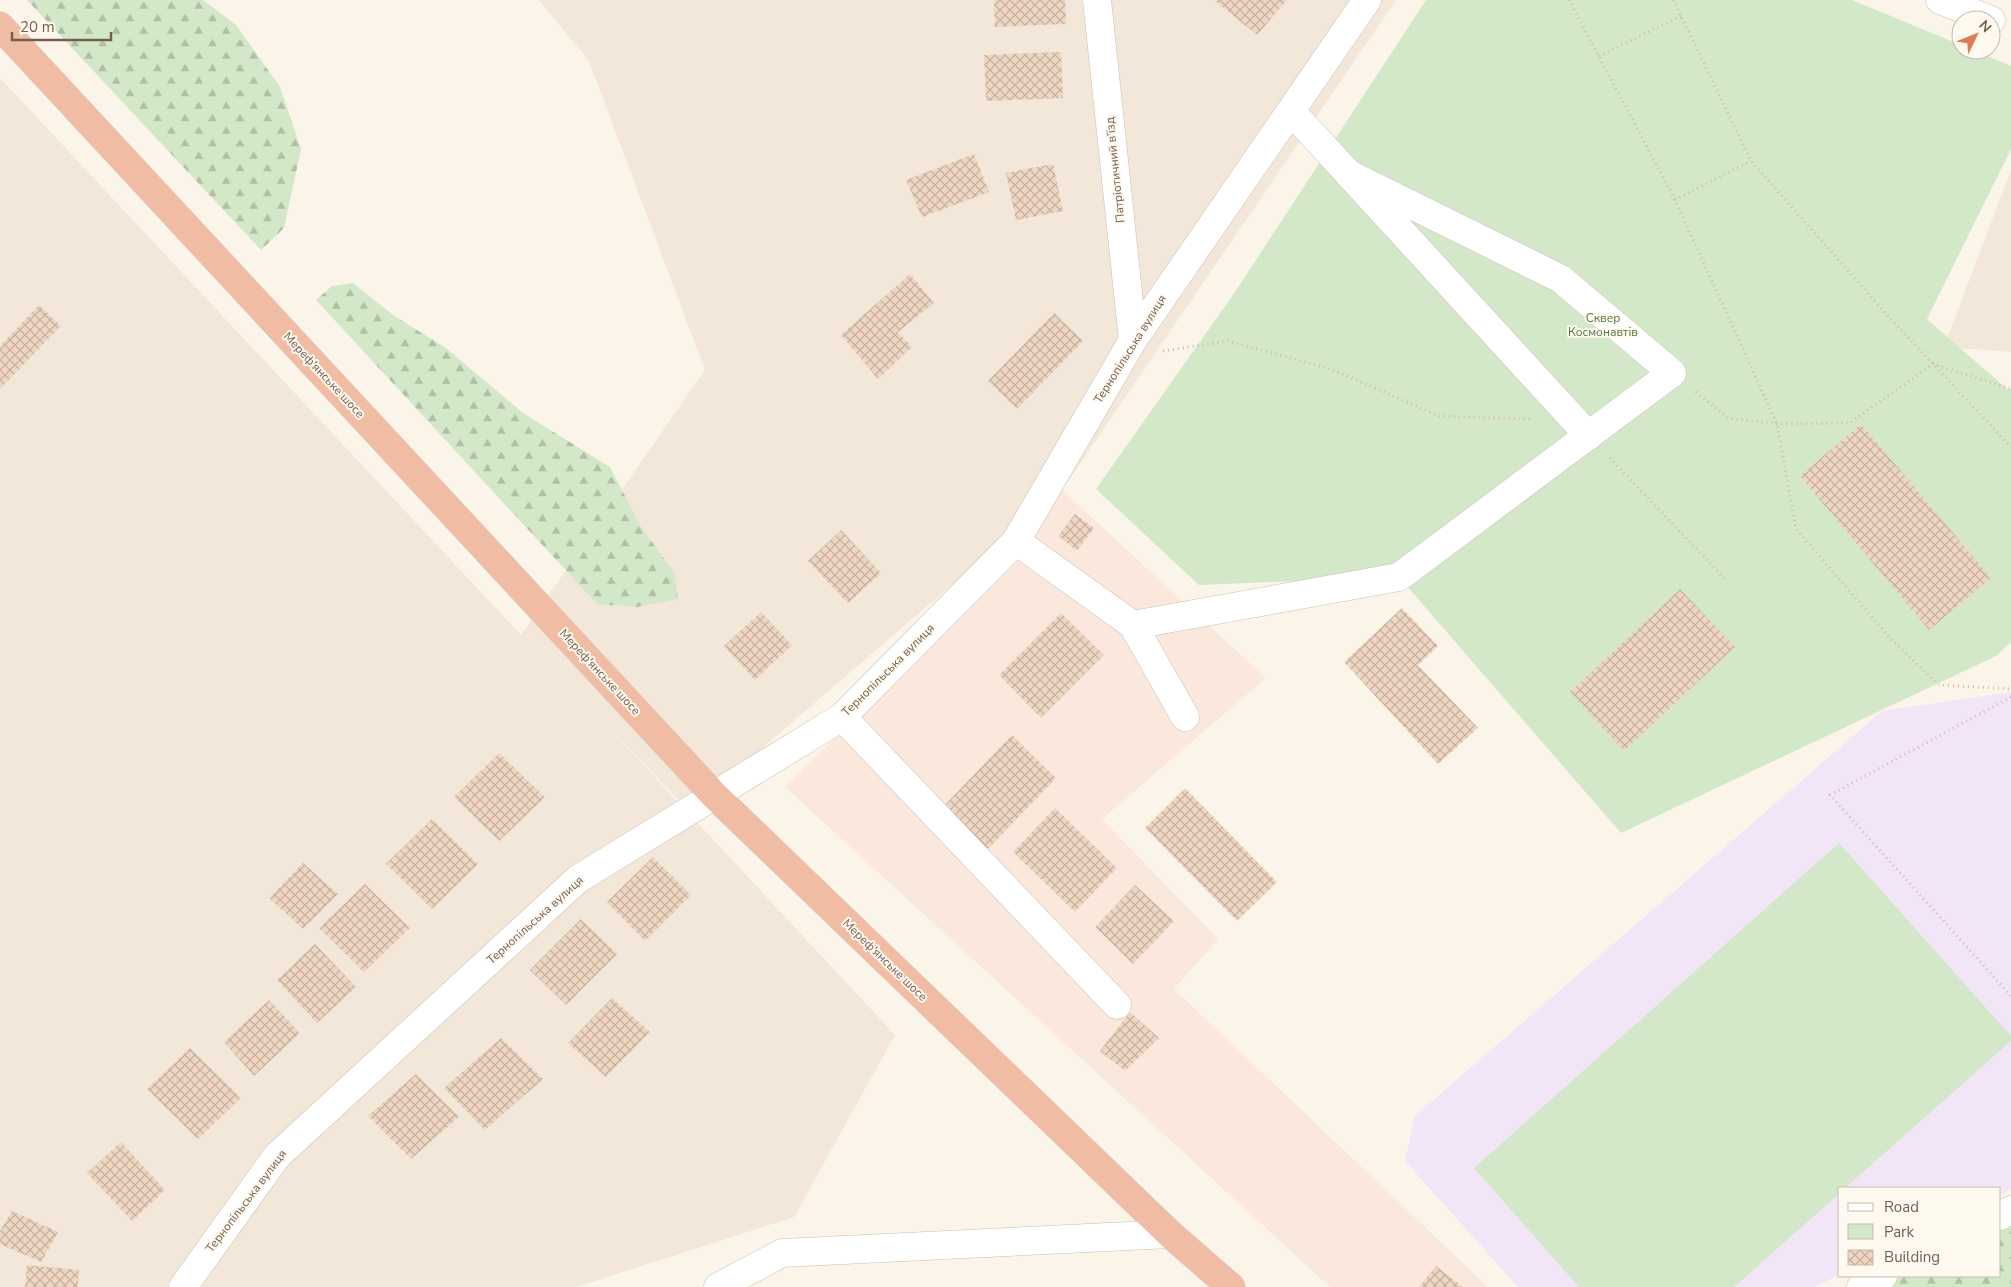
<svg xmlns="http://www.w3.org/2000/svg" width="2011" height="1287" viewBox="0 0 2011 1287" font-family="'Nunito Sans',sans-serif">
  <style>
    .residential { fill: #f2e7d8 }
    .commercial { fill: #fbe8dd }
    .education { fill: #f2e5f8 }
    .green { fill: #d3e8c8 }
    .forest { fill: url(#forest-firs) }
    .building { fill: url(#building-cross-hatch) }
    .lines { fill: none; stroke-linecap: round; stroke-linejoin: round }
    .minor-casing { stroke: #cdbeaf; stroke-width: 29 }
    .highway-casing { stroke: #d8d2cd; stroke-width: 29 }
    .path { stroke: #d4baa5; stroke-width: 3; stroke-dasharray: 1 4; stroke-linecap: butt }
    .minor { stroke: #fff; stroke-width: 28 }
    .highway { stroke: #f1bca4; stroke-width: 28 }
    .labels { text-anchor: middle; dominant-baseline: central; stroke-width: 4; stroke-linejoin: round; paint-order: stroke }
    .street-label { font-size: 12px; fill: #745e4e; stroke: #fef9ef }
    .park-label { font-size: 12px; fill: #537846; stroke: #fef9ef }
  </style>
  <defs>
    <pattern id="forest-firs" width="22" height="20" patternUnits="userSpaceOnUse" patternTransform="scale(1.25)"><rect width="22" height="20" fill="#d3e8c8"/><path d="M5 1l3.5 6h-7zM16 11l3.5 6h-7z" fill="#b0bfa5"/></pattern>
    <pattern id="building-cross-hatch" width="8" height="8" patternUnits="userSpaceOnUse" patternTransform="scale(1.25)"><rect width="8" height="8" fill="#efd6c2"/><path d="M0 0l8 8M0 8l8-8" fill="none" stroke="#c6b1a0"/></pattern>
  </defs>
  <rect width="100%" height="100%" fill="#fbf5e9"/>
  <g class="residential">
    <polygon points="539,0 1396,0 1062,490 689,811 585,702 895,1035 794,1217 576,1287 0,1287 0,78 521,635 705,370 589,61"/>
    <polygon points="2011,170 2011,352 1944,347"/>
  </g>
  <polygon class="commercial" points="1062,490 1266,678 1102,819 1218,939 1174,989 1488,1287 1330,1287 785,787 1017,558"/>
  <polygon class="education" points="2011,692 2011,1189 2000,1195 2000,1188 1840,1188 1840,1274 1815,1287 1518,1287 1405,1161 1415,1116 1882,711"/>
  <g class="green">
    <polygon points="1426,0 1852,0 1961,45 1961,50 1973,50 2011,66 2011,149 1927,319 2007,389 2011,389 2011,642 1996,656 1621,833 1399,577 1199,585 1096,489 1235,292"/>
    <polygon points="1839,843 2011,1036 2011,1041 1845,1188 1840,1188 1840,1193 1734,1287 1579,1287 1474,1168"/>
  </g>
  <g class="forest">
    <polygon points="27,0 203,0 236,25 280,87 301,149 284,228 261,250"/>
    <polygon points="353,283 393,315 446,348 523,413 610,467 641,527 674,572 678,599 637,607 597,604 316,300 332,286"/>
    <polygon points="2011,1222 2011,1287 1879,1287 1902,1276 2000,1276 2000,1227"/>
  </g>
  <g class="building">
    <polygon points="994,0 1065,0 1066,24 995,27"/>
    <polygon points="1214,0 1287,0 1257,35"/>
    <polygon points="1061,52 1063,98 986,101 984,55"/>
    <polygon points="974,154 989,192 922,217 906,180"/>
    <polygon points="1053,164 1063,211 1016,220 1006,173"/>
    <polygon points="910,274 934,303 898,332 912,347 878,379 841,335"/>
    <polygon points="39,305 61,326 0,389 0,346"/>
    <polygon points="1054,313 1083,341 1017,409 988,381"/>
    <polygon points="1861,424 1991,578 1929,630 1800,476"/>
    <polygon points="1075,514 1094,528 1077,551 1058,536"/>
    <polygon points="841,530 881,573 848,603 808,561"/>
    <polygon points="1680,589 1735,647 1624,751 1570,692"/>
    <polygon points="1402,608 1438,646 1418,665 1478,728 1438,764 1344,662"/>
    <polygon points="761,612 792,645 755,680 724,646"/>
    <polygon points="1061,613 1104,655 1041,718 999,675"/>
    <polygon points="1012,735 1056,778 987,850 943,807"/>
    <polygon points="499,753 545,797 499,841 454,797"/>
    <polygon points="1185,788 1277,882 1237,921 1145,828"/>
    <polygon points="1055,808 1117,868 1075,912 1013,852"/>
    <polygon points="432,819 478,864 432,909 386,864"/>
    <polygon points="653,857 691,895 645,941 607,902"/>
    <polygon points="303,863 338,894 303,929 269,898"/>
    <polygon points="365,884 410,928 364,972 319,928"/>
    <polygon points="1135,885 1174,921 1133,964 1095,927"/>
    <polygon points="581,919 617,954 566,1005 530,970"/>
    <polygon points="315,944 356,987 317,1023 277,980"/>
    <polygon points="612,998 650,1032 606,1077 568,1043"/>
    <polygon points="269,1000 300,1033 254,1076 224,1042"/>
    <polygon points="1130,1012 1159,1038 1125,1071 1100,1051"/>
    <polygon points="501,1038 543,1079 485,1130 444,1088"/>
    <polygon points="190,1048 241,1098 198,1139 147,1089"/>
    <polygon points="416,1074 459,1117 411,1159 368,1116"/>
    <polygon points="121,1142 165,1190 132,1221 87,1173"/>
    <polygon points="12,1211 58,1232 41,1262 0,1244 0,1231"/>
    <polygon points="27,1265 79,1270 78,1287 25,1287"/>
    <polygon points="1436,1266 1463,1287 1419,1287"/>
  </g>
  <g class="lines">
    <defs>
      <g id="minor">
        <polyline points="1097,0 1133,340"/>
        <polyline points="1940,0 1991,20"/>
        <polyline points="1291,111 1589,436"/>
        <polyline points="1016,541 1133,625 1185,717"/>
        <polyline points="1133,625 1399,577 1672,373 1561,279 1349,174"/>
        <polyline points="842,717 1117,1005"/>
        <polyline points="2000,1216 2011,1210"/>
        <polyline points="183,1287 277,1156 578,879 842,717 1016,541 1133,340 1367,0"/>
        <polyline points="718,1287 782,1253 1170,1234"/>
        <polyline points="1861,1287 1883,1276"/>
      </g>
      <polyline id="highway" points="0,26 714,795 1170,1234 1231,1287"/>
    </defs>
    <use href="#minor" class="minor-casing"/>
    <use href="#highway" class="highway-casing"/>
    <g class="path">
      <polyline points="1569,0 1675,200 1777,424 1796,529 1891,639 1939,685 2011,689"/>
      <polyline points="1673,0 1751,161 1888,316 2011,447"/>
      <polyline points="1599,56 1681,16"/>
      <polyline points="1675,200 1751,161"/>
      <polyline points="1163,351 1228,341 1331,369 1439,416 1530,419"/>
      <polyline points="1696,392 1728,418 1777,424 1850,423 1933,364 2011,389"/>
      <polyline points="1610,458 1725,579"/>
      <polyline points="2011,697 1830,795 2011,996"/>
    </g>
    <use href="#minor" class="minor"/>
    <use href="#highway" class="highway"/>
  </g>
  <g class="labels">
    <g class="street-label">
      <text transform="translate(1115 170) rotate(-96)">Патріотичний в’їзд</text>
      <text transform="translate(1130 349) rotate(-58)">Тернопільська вулиця</text>
      <text transform="translate(324 375) rotate(47)">Мереф'янське шосе</text>
      <text transform="translate(888 670) rotate(-45)">Тернопільська вулиця</text>
      <text transform="translate(600 672) rotate(47)">Мереф'янське шосе</text>
      <text transform="translate(535 920) rotate(-42)">Тернопільська вулиця</text>
      <text transform="translate(885 960) rotate(44)">Мереф'янське шосе</text>
      <text transform="translate(246 1201) rotate(-53)">Тернопільська вулиця</text>
    </g>
    <g class="park-label">
      <text x="1603" y="318">Сквер<tspan x="1603" dy="14">Космонавтів</tspan></text>
    </g>
  </g>
  <rect x="1838" y="1187" width="162" height="90" fill="#fef9ef" stroke="#c7bbaf"/>
  <rect x="1848" y="1203" width="25" height="8" fill="#ffffff" stroke="#c7bbaf"/>
  <text x="1884" y="1212" font-size="15" fill="#745e4e">Road</text>
  <rect x="1848" y="1224" width="25" height="15" fill="#d3e8c8" stroke="#c7bbaf"/>
  <text x="1884" y="1237" font-size="15" fill="#745e4e">Park</text>
  <rect x="1848" y="1250" width="25" height="15" fill="url(#building-cross-hatch)" stroke="#c7bbaf"/>
  <text x="1884" y="1262" font-size="15" fill="#745e4e">Building</text>
  <g transform="translate(1976 35) rotate(47)"><circle r="24" fill="#fef9ef" stroke="#c7bbaf"/>
  <path d="M0-4L9 19L0 12L-9 19Z" fill="#dc7c56"/>
  <text y="-8" font-size="14" font-weight="bold" text-anchor="middle" fill="#745e4e">N</text>
  </g>
  <path d="M12 32v8h99v-8" fill="none" stroke="#745e4e" stroke-width="2.5"/>
  <text x="20" y="32" font-size="15" fill="#745e4e" stroke="#fef9ef" stroke-width="4" paint-order="stroke">20 m</text>
</svg>
